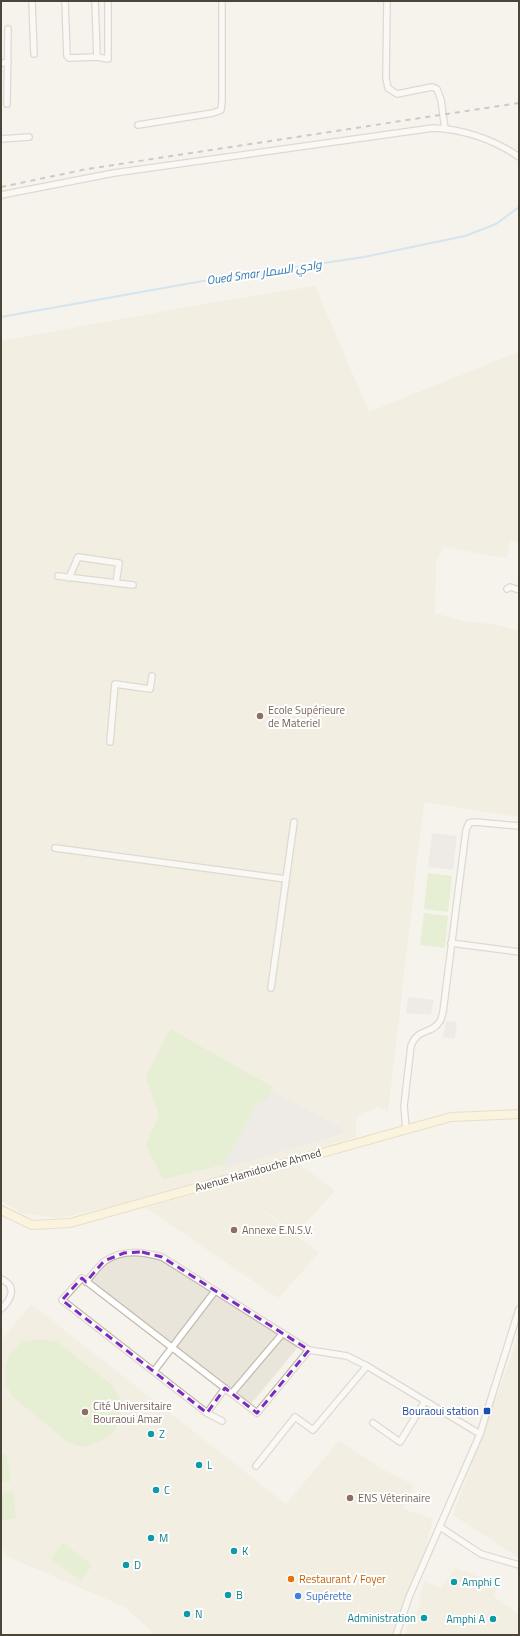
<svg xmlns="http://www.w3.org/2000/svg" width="520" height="1636" viewBox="0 0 520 1636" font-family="'Titillium Web',Cairo,sans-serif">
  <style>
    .residential { fill: #eae5da }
    .education { fill: #efe8d6 }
    .green { fill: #d2eab5 }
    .parking { fill: #e5e3e0 }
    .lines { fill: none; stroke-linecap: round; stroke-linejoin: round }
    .stream { stroke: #a9d4f2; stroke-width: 2 }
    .minor-casing { stroke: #c2bbae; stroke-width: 8 }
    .secondary-casing { stroke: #d6c79b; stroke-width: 10 }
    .minor { stroke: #fff; stroke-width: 5.5 }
    .secondary { stroke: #fff3cd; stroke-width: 8 }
    .rail { stroke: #9a9a9a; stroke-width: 2; stroke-dasharray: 5 5; stroke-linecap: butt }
    .marked { fill: none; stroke: #7b2cbf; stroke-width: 3; stroke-dasharray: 8 5; stroke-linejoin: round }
    .education-dot { fill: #8d6e63; stroke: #fff; stroke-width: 1.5 }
    .transit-dot { fill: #1a4fb4; stroke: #fff; stroke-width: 1.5 }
    .culture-dot { fill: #0f9aa8; stroke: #fff; stroke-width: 1.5 }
    .food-dot { fill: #e8710a; stroke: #fff; stroke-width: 1.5 }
    .shop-dot { fill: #3f7fe0; stroke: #fff; stroke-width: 1.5 }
    .labels { text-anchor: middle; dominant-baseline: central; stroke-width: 4; stroke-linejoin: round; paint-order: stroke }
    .education-label { font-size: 11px; fill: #785e54; stroke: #fff; text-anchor: start }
    .street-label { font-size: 11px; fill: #4b4439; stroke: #fff }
    .transit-label { font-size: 11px; fill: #164399; stroke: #fff; text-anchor: end }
    .culture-label { font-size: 11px; fill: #0d838f; stroke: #fff; text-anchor: start }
    .food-label { font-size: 11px; fill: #c56008; stroke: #fff; text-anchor: start }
    .shop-label { font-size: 11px; fill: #366cbe; stroke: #fff; text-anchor: start }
    .water-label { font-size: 12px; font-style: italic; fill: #2e7ab2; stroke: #fff }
  </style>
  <rect width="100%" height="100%" fill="#f6f3ec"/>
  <polygon class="residential" points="134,1251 156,1257 298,1347 250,1405 82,1278 101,1262"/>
  <g class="education">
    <polygon points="315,286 369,412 519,352 519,542 510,540 507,558 443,547 436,563 435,613 462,621 498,625 519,631 519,817 424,802 388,1112 377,1107 363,1113 356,1119 356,1137 121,1204 58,1218 22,1213 1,1201 1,341 204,304"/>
    <polygon points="299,1164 335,1191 296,1233 246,1198 319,1253 278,1298 146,1208"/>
    <polygon points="31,1304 286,1504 339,1441 384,1470 414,1485 403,1509 433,1519 423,1558 395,1635 155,1635 125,1607 6,1556 1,1543 1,1341"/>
    <polygon points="519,1336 519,1558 453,1515"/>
    <polygon points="456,1568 488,1580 498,1587 493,1596 519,1614 519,1635 405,1635 413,1613 417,1611 421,1603 419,1600 424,1581 441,1588"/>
  </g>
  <g class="green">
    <polygon points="428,873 452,876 448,912 424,909"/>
    <polygon points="424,913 448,916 445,948 420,945"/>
    <polygon points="170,1029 273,1087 267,1100 259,1102 223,1165 163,1179 146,1145 159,1115 146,1077"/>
    <polygon points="40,1339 57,1342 112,1385 120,1399 119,1420 114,1432 103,1440 82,1447 68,1442 13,1397 5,1383 6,1366 10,1353 21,1343"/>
    <polygon points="6,1454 11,1481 1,1482 1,1455"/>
    <polygon points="13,1492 16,1518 2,1520 1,1493"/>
    <polygon points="63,1543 92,1565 81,1581 51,1559"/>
  </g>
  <g class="parking">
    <polygon points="432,833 457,836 453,870 428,867"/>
    <polygon points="408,997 434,1000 431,1015 406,1013"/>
    <polygon points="446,1021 457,1022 455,1039 443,1037"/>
    <polygon points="271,1090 345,1130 342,1134 225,1168 223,1165 259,1102 267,1100"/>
  </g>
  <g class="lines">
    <polyline class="stream" points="1,317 203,281 364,257 465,236 496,224 519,207"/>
    <defs>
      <g id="minor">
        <polyline points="32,1 34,54"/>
        <polyline points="65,1 67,56 69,58 97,57"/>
        <polyline points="95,1 97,57 108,59 108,1"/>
        <polyline points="387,1 386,78 388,88 397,94 432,87 437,89 441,100 445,129"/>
        <polyline points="1,63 8,63"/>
        <polyline points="7,104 8,29"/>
        <polyline points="138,125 213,113 221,110 222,101 222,1"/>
        <polyline points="1,139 29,137"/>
        <path d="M1,195L114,173L433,128C463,129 495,140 519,157"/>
        <polyline points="58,576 133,585"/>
        <polyline points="69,578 78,557 119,563 116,583"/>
        <polyline points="507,589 510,587 519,590"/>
        <polyline points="110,742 115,684 150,689 152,676"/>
        <polyline points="55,848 286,879"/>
        <polyline points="451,943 519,952"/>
        <polyline points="271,988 294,822"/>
        <path d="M406,1129L404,1106L411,1046C418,1027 432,1035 440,1021C442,1019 442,1014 443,1012L466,830L469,823L475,822L519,826"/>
        <path d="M1,1279C18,1286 11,1300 1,1309"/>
        <path d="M86,1282C92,1275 98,1266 105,1261C123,1249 142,1252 162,1257L309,1350L347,1356L367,1366L480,1434"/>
        <polyline points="154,1371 215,1291"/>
        <polyline points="232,1393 283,1333"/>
        <polyline points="207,1413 225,1388"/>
        <polyline points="222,1421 207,1413 62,1300 82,1278 257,1413 309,1350"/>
        <polyline points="373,1423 400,1442 425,1401"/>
        <polyline points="256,1466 295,1417 313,1430 367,1366"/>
        <polyline points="440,1527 481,1554 519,1565"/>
        <polyline points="396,1635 409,1597 480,1434 519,1309"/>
      </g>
      <polyline id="secondary" points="1,1210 32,1225 70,1223 451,1117 519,1114"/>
    </defs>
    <use href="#minor" class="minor-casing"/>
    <use href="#secondary" class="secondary-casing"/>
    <use href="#minor" class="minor"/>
    <use href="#secondary" class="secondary"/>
    <polyline class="rail" points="1,187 87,169 519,103"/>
  </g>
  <path d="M0 0H520V1636H0ZM142,1252L162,1257L309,1350L257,1413L225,1388L207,1413L62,1300L82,1278L86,1282L104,1261L124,1253Z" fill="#f6f3ec" fill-opacity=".55" fill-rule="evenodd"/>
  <path class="marked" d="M142,1252L162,1257L309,1350L257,1413L225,1388L207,1413L62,1300L82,1278L86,1282L104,1261L124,1253Z"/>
  <g class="education-dot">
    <circle cx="260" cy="716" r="4"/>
    <circle cx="234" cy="1230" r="4"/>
    <circle cx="85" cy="1412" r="4"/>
    <circle cx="350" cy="1498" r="4"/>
  </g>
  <rect class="transit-dot" x="483" y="1407" width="8" height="8" rx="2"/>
  <g class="culture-dot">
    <circle cx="151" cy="1434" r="4"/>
    <circle cx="199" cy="1465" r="4"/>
    <circle cx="156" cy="1490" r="4"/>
    <circle cx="151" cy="1538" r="4"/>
    <circle cx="234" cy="1551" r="4"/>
    <circle cx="126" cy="1565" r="4"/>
    <circle cx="454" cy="1582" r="4"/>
    <circle cx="228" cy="1595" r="4"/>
    <circle cx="187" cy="1614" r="4"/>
    <circle cx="424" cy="1618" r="4"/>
    <circle cx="493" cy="1619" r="4"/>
  </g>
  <circle class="food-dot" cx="291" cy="1579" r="4"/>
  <circle class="shop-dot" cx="298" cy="1596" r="4"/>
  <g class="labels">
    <g class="education-label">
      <text x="268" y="710">Ecole Supérieure<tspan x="268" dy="13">de Materiel</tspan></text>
      <text x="242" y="1230">Annexe E.N.S.V.</text>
      <text x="93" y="1406">Cité Universitaire<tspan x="93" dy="13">Bouraoui Amar</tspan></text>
      <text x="358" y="1498">ENS Véterinaire</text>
    </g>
    <g class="street-label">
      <text transform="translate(258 1170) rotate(-16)">Avenue Hamidouche Ahmed</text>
    </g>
    <g class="transit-label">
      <text x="479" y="1411">Bouraoui station</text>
    </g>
    <g class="culture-label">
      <text x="159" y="1434">Z</text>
      <text x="207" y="1465">L</text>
      <text x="164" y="1490">C</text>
      <text x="159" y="1538">M</text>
      <text x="242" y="1551">K</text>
      <text x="134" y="1565">D</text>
      <text x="462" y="1582">Amphi C</text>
      <text x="236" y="1595">B</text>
      <text x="195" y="1614">N</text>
      <text x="416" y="1618" text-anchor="end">Administration</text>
      <text x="485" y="1619" text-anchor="end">Amphi A</text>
    </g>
    <g class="food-label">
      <text x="299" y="1579">Restaurant / Foyer</text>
    </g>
    <g class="shop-label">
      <text x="306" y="1596">Supérette</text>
    </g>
    <g class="water-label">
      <text transform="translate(264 272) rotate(-8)">Oued Smar وادي السمار</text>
    </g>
  </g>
  <rect width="520" height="1636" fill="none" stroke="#4b4439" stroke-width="4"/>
</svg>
